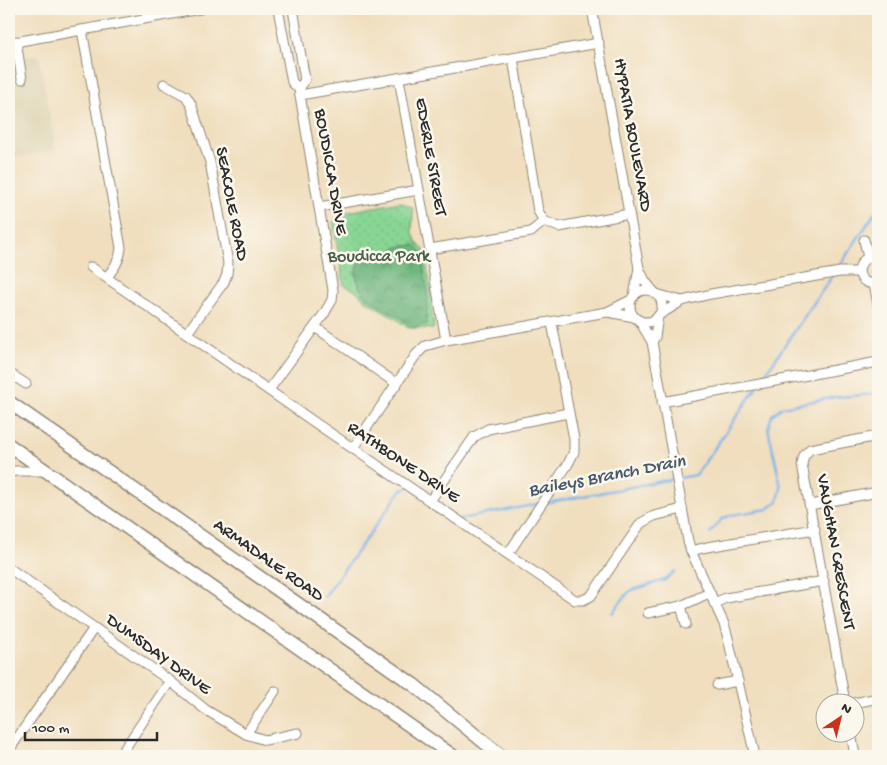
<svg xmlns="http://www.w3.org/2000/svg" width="887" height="765" viewBox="0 0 887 765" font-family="'Gochi Hand',sans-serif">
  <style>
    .built { fill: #ded4b4 }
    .grass { fill: url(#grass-dots); stroke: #5a8060 }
    .forest { fill: url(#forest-crowns); stroke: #4c7054 }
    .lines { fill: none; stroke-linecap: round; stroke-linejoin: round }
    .stream { stroke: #78b0e7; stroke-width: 2.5 }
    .minor-casing { stroke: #8e8474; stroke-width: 11 }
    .highway-casing { stroke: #8e8474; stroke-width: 15 }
    .minor { stroke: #fff; stroke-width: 9 }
    .highway { stroke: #fff; stroke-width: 12 }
    .labels { text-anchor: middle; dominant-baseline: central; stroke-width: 5; stroke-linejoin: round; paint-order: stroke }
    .street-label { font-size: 18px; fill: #2b2b2b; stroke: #fbf7ec }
    .park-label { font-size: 18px; fill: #475e4a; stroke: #fbf7ec }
    .water-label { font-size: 19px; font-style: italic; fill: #465a6d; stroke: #fbf7ec }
  </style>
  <defs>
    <pattern id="grass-dots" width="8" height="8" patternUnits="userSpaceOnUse" patternTransform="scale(1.25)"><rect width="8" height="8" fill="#88d594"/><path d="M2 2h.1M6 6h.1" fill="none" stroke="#76b780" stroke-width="1.8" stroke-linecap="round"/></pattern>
    <pattern id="forest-crowns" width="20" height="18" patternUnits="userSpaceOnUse" patternTransform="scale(1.25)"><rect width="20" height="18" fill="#6eb67e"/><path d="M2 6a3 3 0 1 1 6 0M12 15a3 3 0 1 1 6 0" fill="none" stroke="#5b9467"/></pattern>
  </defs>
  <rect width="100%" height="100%" fill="#fbf7ec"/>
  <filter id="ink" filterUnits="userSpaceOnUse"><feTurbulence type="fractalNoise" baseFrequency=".02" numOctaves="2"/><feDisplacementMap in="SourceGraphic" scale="10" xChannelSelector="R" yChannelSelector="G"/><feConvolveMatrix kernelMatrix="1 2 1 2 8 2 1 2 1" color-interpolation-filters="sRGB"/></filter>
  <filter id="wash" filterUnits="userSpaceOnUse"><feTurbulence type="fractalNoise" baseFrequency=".0096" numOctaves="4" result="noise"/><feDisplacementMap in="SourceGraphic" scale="20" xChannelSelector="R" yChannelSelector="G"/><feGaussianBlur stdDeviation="1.12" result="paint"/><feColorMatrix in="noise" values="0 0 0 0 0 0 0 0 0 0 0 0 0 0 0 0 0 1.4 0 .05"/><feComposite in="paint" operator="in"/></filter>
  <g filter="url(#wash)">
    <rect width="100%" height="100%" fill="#f0debe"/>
    <polygon class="built" points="39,55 56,150 13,158 9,135 9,60"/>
    <polygon class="grass" points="401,202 412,207 413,212 412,231 417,243 424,250 433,303 431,308 434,327 433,329 408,328 395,318 365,300 355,290 344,285 333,222 342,213"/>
    <path class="forest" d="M415,245L421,251C423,268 428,286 428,304C428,311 425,316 427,324L418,327H411L398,316L381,307L362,293L355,274L359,264L358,253L363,249L367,250L376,261C384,259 385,257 390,252C397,245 406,246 415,245Z"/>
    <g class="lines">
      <g class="stream">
        <polyline points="836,271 878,208"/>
        <polyline points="761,380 833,275"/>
        <polyline points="679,478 696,475 757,387"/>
        <polyline points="546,503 673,479"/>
        <polyline points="460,519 538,504"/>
        <polyline points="710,533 722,519 731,515 768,509 778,501 781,487 768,428 772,415 782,407 836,397 878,394"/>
        <polyline points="325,596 402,489 407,489"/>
        <polyline points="612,613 627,594 632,590 665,580 675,571"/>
      </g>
    </g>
  </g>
  <g filter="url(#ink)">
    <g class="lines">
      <defs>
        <g id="minor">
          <polyline points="278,9 292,82 299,89"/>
          <polyline points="592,9 639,268 645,281 654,292"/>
          <path d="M82,30L121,248C120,260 114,268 107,277"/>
          <polyline points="16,41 22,79"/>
          <polyline points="9,43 200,9"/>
          <polyline points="513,58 538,211 544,221 559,227 629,214"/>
          <polyline points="399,79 446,340"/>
          <polyline points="164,84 186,96 191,104 210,162 228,263 227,274 224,282 187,333"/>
          <polyline points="300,95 599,43"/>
          <polyline points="319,207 419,190"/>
          <polyline points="864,240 868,257"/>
          <polyline points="430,249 531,232 544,221"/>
          <path d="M878,259C867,255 860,260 859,272C861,281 869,286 878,282"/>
          <polyline points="91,267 317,424 575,600 583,600 591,596 641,523 654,516 682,509"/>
          <polyline points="874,284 878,304"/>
          <circle cx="646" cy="306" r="16"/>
          <polyline points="656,294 682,301"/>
          <polyline points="634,296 639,268"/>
          <polyline points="608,312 634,317"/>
          <polyline points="659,315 682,301 711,294 840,272 859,272"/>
          <polyline points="639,320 652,342 688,541 691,551 724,624 728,638 755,756"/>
          <polyline points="315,327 397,384"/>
          <polyline points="652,342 655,337 658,316"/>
          <polyline points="9,373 26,384"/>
          <polyline points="269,390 324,314 332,300 333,290 300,95 299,89 305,80 293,9"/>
          <polyline points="662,402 878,362"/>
          <polyline points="353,448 416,355 425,346 446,340 607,312 631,300"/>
          <polyline points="9,472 16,471 45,471"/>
          <polyline points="430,501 474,437 488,429 568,413"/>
          <polyline points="810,505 878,492"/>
          <polyline points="691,551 707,547 815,529"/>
          <polyline points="508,554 568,464 574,452 574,439 552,323"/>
          <polyline points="9,568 170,681 206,710 246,734 265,740 298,733"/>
          <polyline points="714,603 726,598 824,581"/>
          <polyline points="681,606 686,624"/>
          <polyline points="648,613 681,606 709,593"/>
          <polyline points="717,685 738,681"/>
          <polyline points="845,702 802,464 804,456 810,449 878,436"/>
          <polyline points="854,703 878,698"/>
          <polyline points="851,732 855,756"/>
          <polyline points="246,734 275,691"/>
          <polyline points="9,750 94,628"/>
          <polyline points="121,754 170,681"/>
        </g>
        <g id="highway">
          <polyline points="9,402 414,685 501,756"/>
          <polyline points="9,445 453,756"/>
        </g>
      </defs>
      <use href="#minor" class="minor-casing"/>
      <use href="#highway" class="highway-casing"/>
      <use href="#minor" class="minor"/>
      <use href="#highway" class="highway"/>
    </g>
  </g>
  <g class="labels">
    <g class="street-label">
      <text transform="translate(632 135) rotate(80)">HYPATIA BOULEVARD</text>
      <text transform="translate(430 157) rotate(80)">EDERLE STREET</text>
      <text transform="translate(330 172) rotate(80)">BOUDICCA DRIVE</text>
      <text transform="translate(231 204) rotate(79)">SEACOLE ROAD</text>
      <text transform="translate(403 463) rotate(34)">RATHBONE DRIVE</text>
      <text transform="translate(835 552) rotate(80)">VAUGHAN CRESCENT</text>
      <text transform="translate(268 561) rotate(35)">ARMADALE ROAD</text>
      <text transform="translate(158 655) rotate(36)">DUMSDAY DRIVE</text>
    </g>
    <g class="park-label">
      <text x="379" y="257">Boudicca Park</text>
    </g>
    <g class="water-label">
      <text transform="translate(607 477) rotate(-11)">Baileys Branch Drain</text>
    </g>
  </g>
  <rect width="887" height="765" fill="none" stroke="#fbf7ec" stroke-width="30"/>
  <g transform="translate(840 718) rotate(35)"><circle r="24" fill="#fbf7ec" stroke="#a8a59f"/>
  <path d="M0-4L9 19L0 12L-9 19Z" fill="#c8321e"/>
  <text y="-8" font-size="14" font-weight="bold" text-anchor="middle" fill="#2b2b2b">N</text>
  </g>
  <path d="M25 732v8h132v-8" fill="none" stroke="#2b2b2b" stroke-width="2.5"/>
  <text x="32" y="732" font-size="15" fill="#2b2b2b" stroke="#fbf7ec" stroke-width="4" paint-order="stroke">100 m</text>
</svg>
